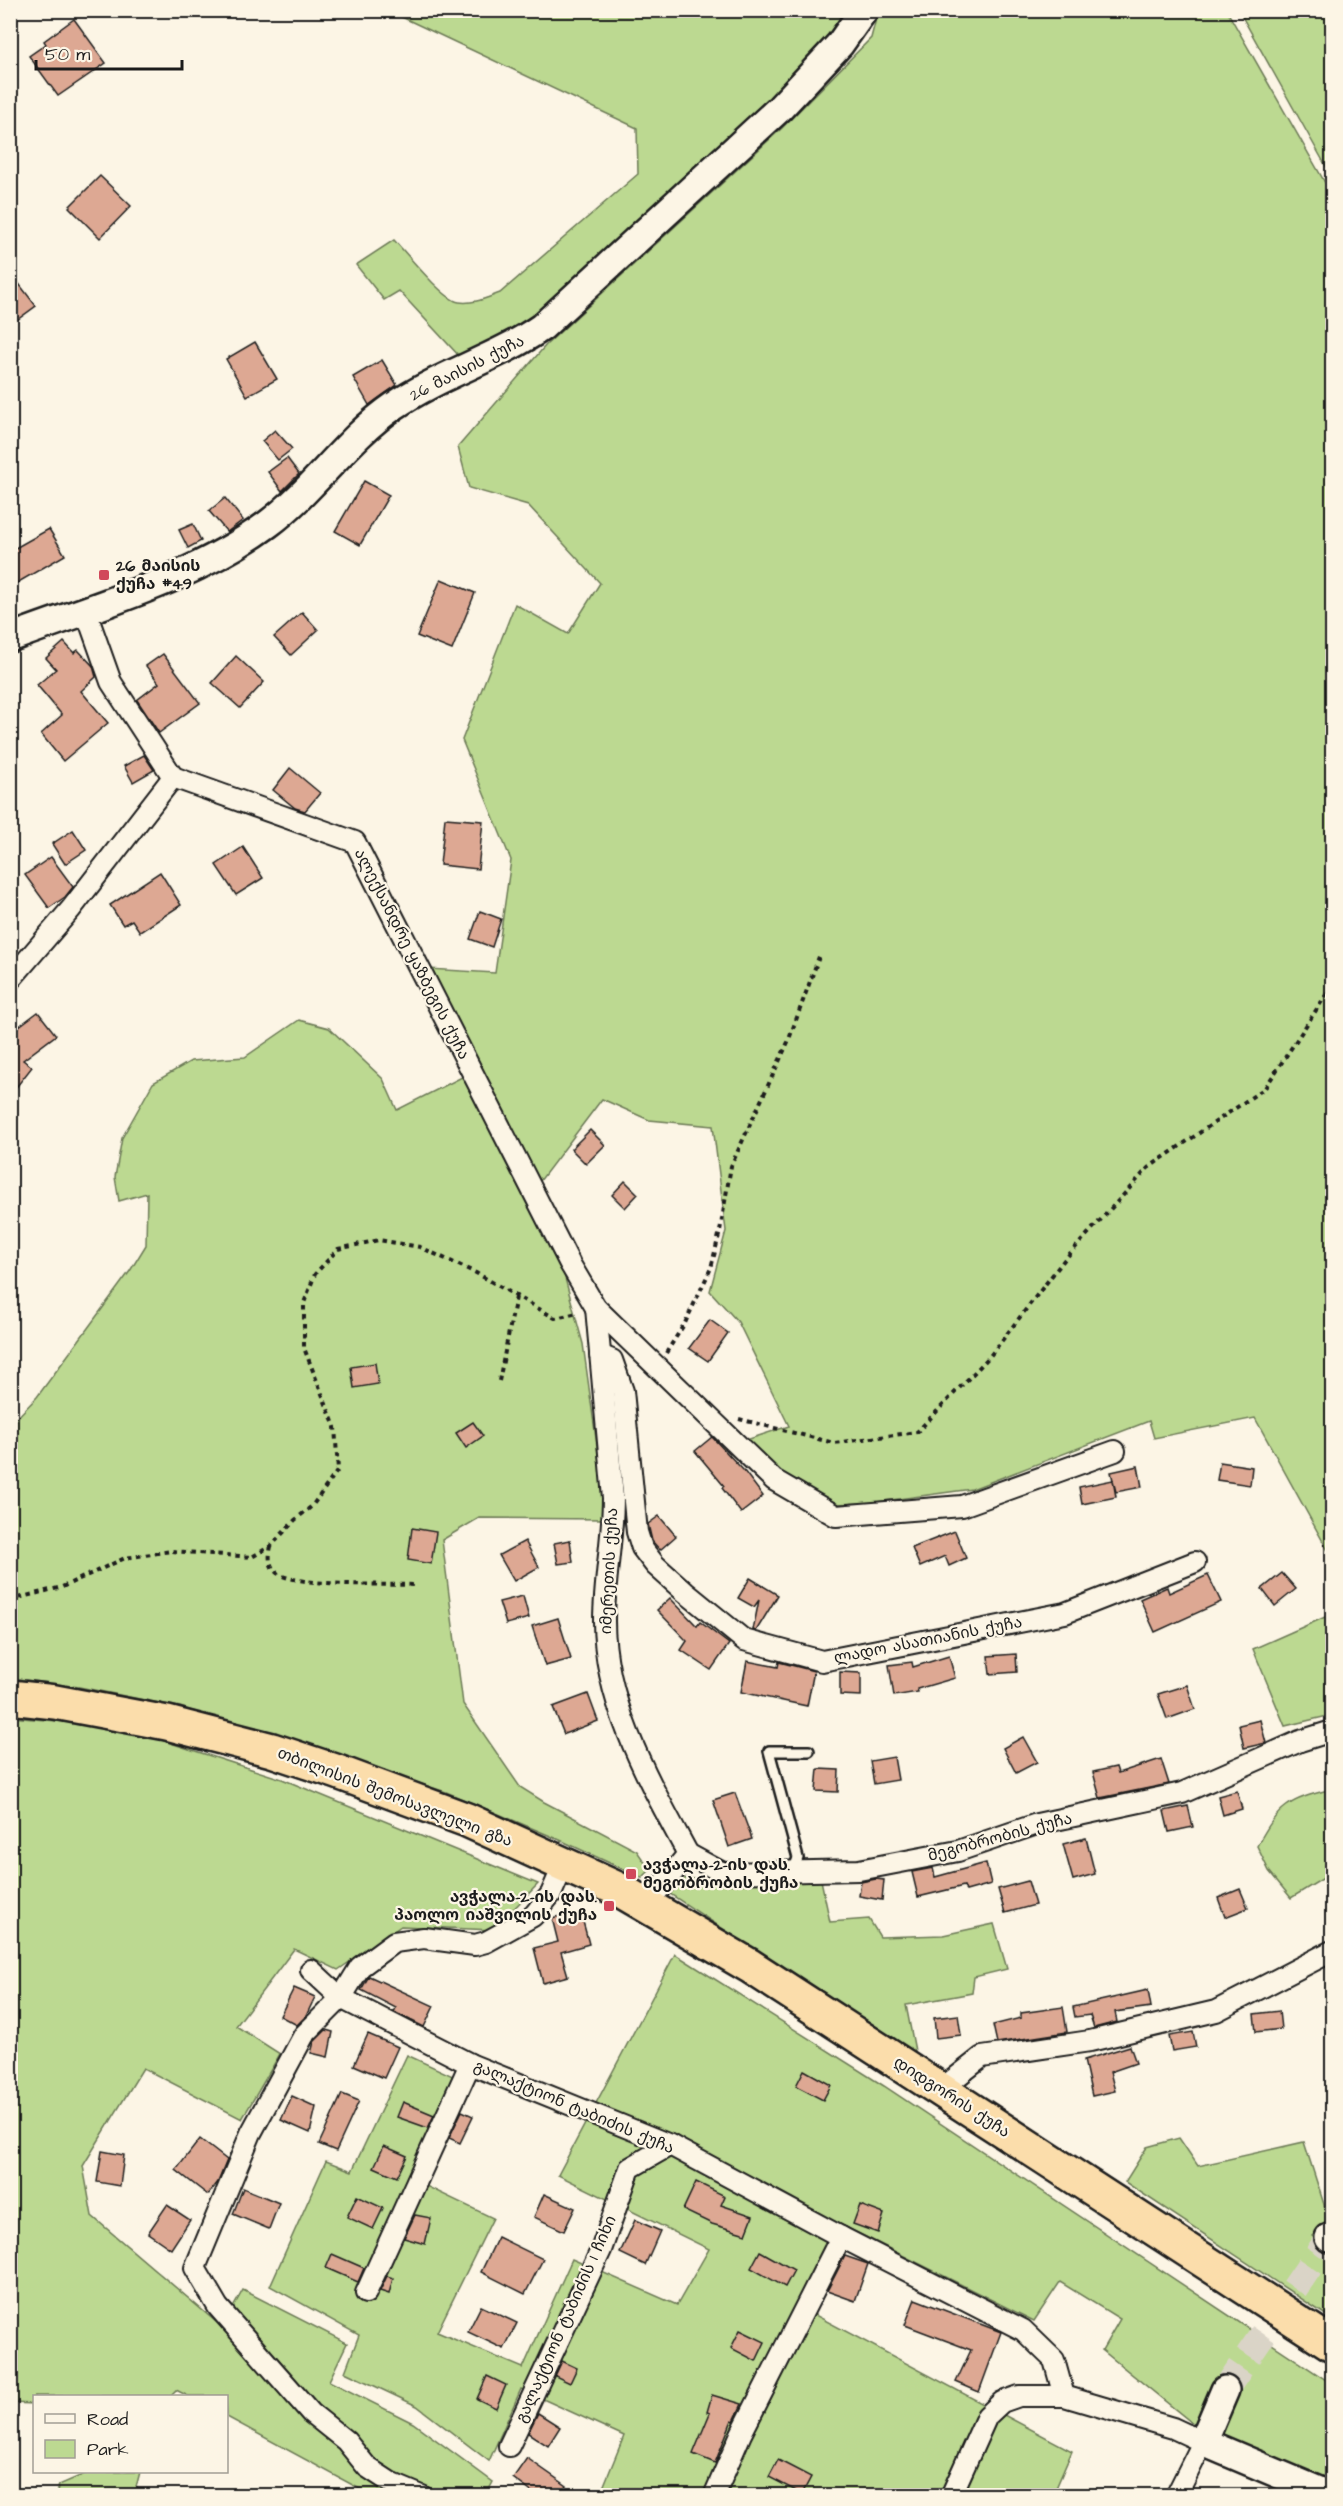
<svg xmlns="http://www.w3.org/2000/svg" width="1343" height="2506" viewBox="0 0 1343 2506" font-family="'Architects Daughter','Noto Sans Georgian',sans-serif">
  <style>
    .green { fill: #bcd991; stroke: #6c7a56; stroke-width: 1.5 }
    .building { fill: #dda893; stroke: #1c1c1c; stroke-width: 1.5 }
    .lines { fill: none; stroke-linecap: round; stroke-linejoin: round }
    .secondary-tunnel { stroke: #dad4c7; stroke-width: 27; stroke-dasharray: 27 14; stroke-linecap: butt }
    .lane-casing { stroke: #1c1c1c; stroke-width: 14 }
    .street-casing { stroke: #1c1c1c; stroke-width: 24 }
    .secondary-casing { stroke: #1c1c1c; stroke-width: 32 }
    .highway-casing { stroke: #1c1c1c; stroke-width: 38 }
    .path { stroke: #1c1c1c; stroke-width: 4; stroke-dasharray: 4.5 4.5; stroke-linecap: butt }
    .lane { stroke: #fcf5e5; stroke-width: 9 }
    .street { stroke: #fcf5e5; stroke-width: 20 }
    .secondary { stroke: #fcf5e5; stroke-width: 27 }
    .highway { stroke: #fbddab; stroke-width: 33 }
    .poi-dot { fill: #d1495b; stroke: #fcf5e5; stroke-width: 2 }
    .labels { text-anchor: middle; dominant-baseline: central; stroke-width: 4.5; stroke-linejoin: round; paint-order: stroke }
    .street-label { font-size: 16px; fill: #1c1c1c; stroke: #fcf5e5 }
    .poi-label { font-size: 16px; font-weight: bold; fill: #1c1c1c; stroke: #fcf5e5; text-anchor: start }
  </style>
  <rect width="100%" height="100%" fill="#fcf5e5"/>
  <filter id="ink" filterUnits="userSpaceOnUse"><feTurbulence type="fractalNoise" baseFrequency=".0167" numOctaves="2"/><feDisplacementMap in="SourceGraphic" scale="12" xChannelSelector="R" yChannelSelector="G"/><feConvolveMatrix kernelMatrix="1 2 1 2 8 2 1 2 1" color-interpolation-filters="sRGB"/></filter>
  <g filter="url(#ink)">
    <g class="green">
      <path d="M389,11H852L833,39L524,327L461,358L399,291L384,300L356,265L394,240C406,253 444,300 459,302C474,304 486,298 500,293L638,174L637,128Z"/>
      <polygon points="878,11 1227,11 1332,195 1332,1558 1255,1418 1154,1438 1149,1421 972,1489 869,1503 833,1504 780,1474 746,1440 789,1426 738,1322 710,1291 726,1231 713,1126 649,1120 602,1099 540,1181 524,1191 563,1271 583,1344 607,1519 479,1518 442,1540 463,1704 520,1787 544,1802 637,1851 650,1870 642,1878 560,1840 446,1792 346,1760 180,1707 79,1687 11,1678 11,1424 37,1397 130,1271 146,1245 147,1193 119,1201 115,1177 122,1138 153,1083 191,1061 245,1057 299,1020 329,1028 383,1079 397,1110 462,1077 481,1074 429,969 495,973 511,860 462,740 515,604 568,634 600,583 528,505 469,488 458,447 546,345 782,128 871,38"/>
      <polygon points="1239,11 1332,11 1332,177"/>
      <polygon points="1332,1614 1332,1715 1285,1726 1253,1649"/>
      <polygon points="10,1717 118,1726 282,1779 538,1884 493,1930 401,1926 338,1970 294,1949 236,2026 280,2054 242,2119 143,2068 83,2166 92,2216 222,2327 243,2290 347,2343 329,2381 413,2423 493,2482 486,2495 371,2495 227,2417 226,2396 188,2396 176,2390 170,2396 34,2396 34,2404 11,2403"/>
      <path d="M1332,1789V1873L1291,1898L1269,1871L1257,1846C1279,1805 1288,1800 1332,1789Z"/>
      <polygon points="688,1878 719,1883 821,1880 830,1922 869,1919 880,1937 943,1935 994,1924 1007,1969 974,1977 972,1993 906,2005 916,2056 664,1890 672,1882"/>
      <polygon points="675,1954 884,2086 1332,2384 1332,2484 1191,2422 1102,2350 1120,2319 1060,2282 1034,2321 836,2222 796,2305 1072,2451 1053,2495 600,2495 624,2436 521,2389 489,2461 417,2406 345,2372 359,2335 270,2286 326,2161 352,2171 407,2055 455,2077 409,2178 493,2218 437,2332 523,2368 572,2259 677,2305 709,2249 558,2175"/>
      <polygon points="1179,2138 1198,2166 1304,2142 1329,2220 1312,2236 1332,2252 1332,2319 1125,2182 1147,2147"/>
      <polygon points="89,2472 140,2472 134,2495 56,2495 59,2485"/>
    </g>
    <g class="building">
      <polygon points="74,19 106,63 58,96 29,56 46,44 44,41"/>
      <polygon points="100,176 131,206 100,238 69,207"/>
      <polygon points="10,272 36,306 10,325"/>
      <polygon points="255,342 277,379 247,396 226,359"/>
      <polygon points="382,360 397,385 369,405 353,377"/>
      <polygon points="275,430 292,449 278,460 262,441"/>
      <polygon points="287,458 299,474 282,491 268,472"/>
      <polygon points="364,481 389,495 360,545 335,531"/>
      <polygon points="225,498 243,520 227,532 209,511"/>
      <polygon points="193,524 201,541 188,548 179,530"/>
      <polygon points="49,529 65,555 10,587 10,551"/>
      <polygon points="441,579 475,593 452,650 417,636"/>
      <polygon points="302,612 318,630 291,655 274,637"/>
      <polygon points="64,642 74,653 78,650 93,666 96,677 81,691 108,723 63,761 41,734 62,715 37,685 56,669 46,658"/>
      <polygon points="163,654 200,703 159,733 137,700 159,683 146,666"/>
      <polygon points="236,656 264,682 240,708 212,683"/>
      <polygon points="144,755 154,770 133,782 124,766"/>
      <polygon points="290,768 320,793 305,811 295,808 273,790"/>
      <polygon points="445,818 483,821 478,869 440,865"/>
      <polygon points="73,830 86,850 65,864 52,844"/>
      <polygon points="243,847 263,878 236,895 216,865"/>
      <polygon points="51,857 73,887 65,897 49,908 25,875"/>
      <polygon points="160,872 181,905 140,932 132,920 123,925 110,905"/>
      <polygon points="480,911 501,919 492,947 470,939"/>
      <polygon points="38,1012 56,1035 23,1060 32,1067 10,1095 10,1033"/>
      <polygon points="590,1130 605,1145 586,1164 571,1149"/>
      <polygon points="625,1181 638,1194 625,1208 612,1195"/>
      <polygon points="710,1320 728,1333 708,1361 689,1348"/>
      <polygon points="375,1363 378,1384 354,1388 351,1367"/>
      <polygon points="473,1422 483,1436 466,1448 456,1433"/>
      <polygon points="712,1437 744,1471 763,1496 741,1513 722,1488 724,1486 695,1451"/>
      <polygon points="1220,1462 1252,1467 1250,1485 1217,1480"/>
      <polygon points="1138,1466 1142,1487 1116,1492 1113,1480 1116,1497 1082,1504 1079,1487 1113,1480 1111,1472"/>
      <polygon points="659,1516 676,1536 660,1550 652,1541 648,1524"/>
      <polygon points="412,1528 436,1532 431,1564 408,1560"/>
      <polygon points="955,1531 966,1558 949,1566 945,1556 920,1567 912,1548"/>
      <polygon points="570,1540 573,1562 558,1564 554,1543"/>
      <polygon points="525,1541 539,1567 514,1581 499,1555"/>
      <polygon points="1282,1573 1296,1589 1275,1606 1262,1589"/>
      <polygon points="1208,1575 1221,1602 1155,1632 1140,1599 1167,1587 1169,1593"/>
      <polygon points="750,1578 778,1595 756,1631 753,1630 759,1600 754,1607 738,1598"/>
      <polygon points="523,1596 529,1618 506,1624 499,1602"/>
      <polygon points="670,1598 697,1626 700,1622 729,1644 711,1670 681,1650 687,1641 657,1610"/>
      <polygon points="558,1618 571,1659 545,1666 532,1626"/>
      <polygon points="1016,1654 1017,1672 990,1674 988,1656"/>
      <polygon points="949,1656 955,1678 917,1689 918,1692 894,1696 889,1665 912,1662 913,1667"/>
      <polygon points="747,1661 778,1667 779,1662 814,1671 807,1706 741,1692"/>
      <polygon points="840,1672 861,1673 861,1696 840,1695"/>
      <polygon points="1187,1685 1195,1709 1167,1719 1158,1694"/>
      <polygon points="588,1694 598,1721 564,1734 553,1707"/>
      <polygon points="1260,1720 1266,1743 1244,1748 1239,1725"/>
      <polygon points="1023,1737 1037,1762 1016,1773 1003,1748"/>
      <polygon points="894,1757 898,1780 874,1784 870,1761"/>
      <polygon points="1161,1759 1169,1784 1100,1798 1093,1772 1116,1767 1118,1773"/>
      <polygon points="818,1769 839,1770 838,1792 816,1791"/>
      <polygon points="1237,1791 1242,1809 1223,1815 1218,1796"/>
      <polygon points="735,1793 752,1839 729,1847 713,1800"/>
      <polygon points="1188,1806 1193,1827 1169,1832 1164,1811"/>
      <polygon points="1086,1838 1095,1874 1073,1880 1063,1844"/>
      <polygon points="986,1863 991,1884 966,1891 964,1886 918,1897 912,1872 933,1868 935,1877"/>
      <polygon points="876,1879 884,1880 882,1900 859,1896 861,1882"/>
      <polygon points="1028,1881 1035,1905 1005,1913 998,1889"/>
      <polygon points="1240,1889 1248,1908 1225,1917 1218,1898"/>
      <polygon points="567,1914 567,1918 581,1914 589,1944 561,1952 568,1976 543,1983 534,1948 558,1942 552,1918"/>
      <polygon points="369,1976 434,2006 424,2027 394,2012 396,2008 361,1990"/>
      <polygon points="294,1988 315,1997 306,2016 297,2025 280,2016"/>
      <polygon points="1148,1990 1151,2007 1115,2012 1117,2022 1094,2028 1090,2015 1075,2017 1073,2007"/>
      <polygon points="1063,2007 1067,2032 997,2043 993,2025 1021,2018 1021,2013"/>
      <polygon points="1279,2011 1281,2029 1256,2032 1254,2014"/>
      <polygon points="958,2015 961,2035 936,2038 934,2018"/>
      <polygon points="326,2030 333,2032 328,2057 311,2053 314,2042"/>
      <polygon points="1193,2032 1196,2047 1172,2051 1169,2036"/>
      <polygon points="368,2034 398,2047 384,2078 354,2065"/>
      <polygon points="1130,2046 1136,2063 1110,2072 1115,2091 1092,2096 1084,2060"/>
      <polygon points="804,2070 831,2085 823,2100 796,2086"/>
      <polygon points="342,2094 359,2101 336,2151 319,2144"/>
      <polygon points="292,2096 316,2107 310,2133 281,2120"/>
      <polygon points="403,2102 434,2115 428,2128 397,2117"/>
      <polygon points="462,2111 473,2116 460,2143 449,2138"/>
      <polygon points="200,2139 227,2160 218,2182 208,2195 176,2170"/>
      <polygon points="384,2146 407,2156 397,2177 374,2167"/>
      <polygon points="102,2151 124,2155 120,2186 97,2182"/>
      <polygon points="696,2182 725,2196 721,2205 753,2216 746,2234 712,2224 683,2210"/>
      <polygon points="243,2188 279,2203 269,2229 233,2214"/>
      <polygon points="544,2194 575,2208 564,2231 534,2217"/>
      <polygon points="357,2196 383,2208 373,2229 347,2217"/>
      <polygon points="167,2205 190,2220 171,2249 148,2233"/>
      <polygon points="860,2205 884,2214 878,2233 853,2224"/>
      <polygon points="415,2215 431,2218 425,2244 404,2238"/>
      <polygon points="635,2220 660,2231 645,2265 620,2253"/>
      <polygon points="498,2237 543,2259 525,2294 481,2272"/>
      <polygon points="760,2251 794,2270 785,2287 751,2268"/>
      <polygon points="332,2254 364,2268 358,2282 326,2268"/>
      <polygon points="845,2256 868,2264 855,2301 827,2291"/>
      <polygon points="387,2276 393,2278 389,2294 380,2291"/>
      <polygon points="915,2299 1001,2332 979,2392 956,2382 971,2350 905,2325"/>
      <polygon points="481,2306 517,2323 504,2349 468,2332"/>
      <polygon points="740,2330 765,2342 756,2361 731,2348"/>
      <polygon points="562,2361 577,2368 570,2383 555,2376"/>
      <polygon points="487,2376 506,2385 496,2408 477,2399"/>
      <polygon points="712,2395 742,2404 734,2421 732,2420 715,2463 693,2454 710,2413 707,2412"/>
      <polygon points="538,2413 560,2427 548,2446 528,2433"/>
      <polygon points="527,2458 567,2486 560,2496 537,2496 513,2478"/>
      <polygon points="778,2460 811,2477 802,2494 769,2477"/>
    </g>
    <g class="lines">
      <polyline class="secondary-tunnel" points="1225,2390 1329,2238"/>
      <defs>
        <polyline id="lane" points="793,1871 798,1858 769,1751 809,1751"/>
        <g id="street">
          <polyline points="85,609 111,682 173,777"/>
          <polyline points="173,777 355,842 570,1264 596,1308 774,1480 836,1516 962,1506 1115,1451"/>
          <polyline points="10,980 71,909 173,777"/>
          <path d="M596,1308L613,1498C613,1539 604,1580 604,1621C604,1704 650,1783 688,1854"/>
          <polyline points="600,1355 612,1360 623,1391 637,1532 642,1548 655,1565 685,1592 744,1640 822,1661 1065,1613 1195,1562"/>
          <polyline points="647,1904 688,1854 723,1873 859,1870 958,1851 1037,1824 1182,1793 1300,1741 1332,1731"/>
          <polyline points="311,1970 341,1998 470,2064 670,2145 841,2237 1023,2330 1054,2360 1064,2396"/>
          <polyline points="940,2090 982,2057 1090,2041 1216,2011 1332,1951"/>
          <polyline points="366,2293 470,2064"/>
          <polyline points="509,2446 601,2250 630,2168 670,2145"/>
          <polyline points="422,2496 393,2484 367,2467 346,2441 311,2413 218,2307 195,2268 251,2133 304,2035 341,1998 360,1967 394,1942 424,1938 475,1945 486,1942 533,1916 551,1894 564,1864"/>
          <polyline points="714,2496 741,2434 841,2237"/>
          <polyline points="951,2496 987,2416 1002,2402 1019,2396 1064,2396 1173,2428 1203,2442 1176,2496"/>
        </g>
        <g id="secondary">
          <path d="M10,638C97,605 192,580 268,524C314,490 346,439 394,406C440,374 496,359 542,327L780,108L840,44L864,10"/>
          <polyline points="1329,2238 1332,2237"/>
          <polyline points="1225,2390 1203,2442 1331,2496"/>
        </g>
        <polyline id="highway" points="10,1697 55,1702 167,1723 272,1750 335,1771 467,1820 620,1890 750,1966 1332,2344"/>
      </defs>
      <use href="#lane" class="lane-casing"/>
      <use href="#street" class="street-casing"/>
      <use href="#secondary" class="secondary-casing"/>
      <use href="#highway" class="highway-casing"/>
      <g class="path">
        <polyline points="666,1353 685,1323 711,1268 720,1231 731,1166 788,1042 820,954"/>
        <polyline points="499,1381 516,1297"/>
        <polyline points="739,1419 834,1443 917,1432 990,1356 1064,1260 1148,1168 1265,1088 1332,986"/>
        <path d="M271,1546C269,1556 268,1564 276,1572C291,1587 387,1584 413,1585"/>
        <polyline points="10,1600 62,1587 125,1558 171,1551 252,1557 271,1546 295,1520 312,1506 338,1470 335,1427 304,1348 304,1303 315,1274 338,1249 379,1240 420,1247 476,1273 555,1318 578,1313"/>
      </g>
      <use href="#lane" class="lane"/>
      <use href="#street" class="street"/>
      <use href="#secondary" class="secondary"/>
      <use href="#highway" class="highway"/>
    </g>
  </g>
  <g class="poi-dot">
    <rect x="98" y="569" width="12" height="12" rx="3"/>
    <rect x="625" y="1868" width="12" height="12" rx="3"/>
    <rect x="603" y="1900" width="12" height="12" rx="3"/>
  </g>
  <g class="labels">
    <g class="street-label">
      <text transform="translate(467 368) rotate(-27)">26 მაისის ქუჩა</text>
      <text transform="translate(412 954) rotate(63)">ალექსანდრე ყაზბეგის ქუჩა</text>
      <text transform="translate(609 1571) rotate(-87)">იმერეთის ქუჩა</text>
      <text transform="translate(928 1640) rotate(-11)">ლადო ასათიანის ქუჩა</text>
      <text transform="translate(395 1797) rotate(21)">თბილისის შემოსავლელი გზა</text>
      <text transform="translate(1000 1837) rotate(-15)">მეგობრობის ქუჩა</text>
      <text transform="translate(952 2097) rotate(33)">დიდგორის ქუჩა</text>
      <text transform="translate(574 2107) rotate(23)">გალაქტიონ ტაბიძის ქუჩა</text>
      <text transform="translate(566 2319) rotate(-66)">გალაქტიონ ტაბიძის I ჩიხი</text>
    </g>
    <g class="poi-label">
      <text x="116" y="566">26 მაისის<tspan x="116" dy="18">ქუჩა #49</tspan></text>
      <text x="643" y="1865">ავჭალა-2-ის დას.<tspan x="643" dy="18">მეგობრობის ქუჩა</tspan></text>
      <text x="597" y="1897" text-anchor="end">ავჭალა-2-ის დას.<tspan x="597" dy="18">პაოლო იაშვილის ქუჩა</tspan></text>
    </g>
  </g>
  <rect width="1343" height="2506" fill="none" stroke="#fcf5e5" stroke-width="36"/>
  <rect x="18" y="18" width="1307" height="2470" fill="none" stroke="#1c1c1c" stroke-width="2" filter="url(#ink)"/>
  <rect x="33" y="2395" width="195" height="78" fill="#fcf5e5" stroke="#a29e95" stroke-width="1.5"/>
  <rect x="45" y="2414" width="30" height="9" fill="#fcf5e5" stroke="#a29e95" stroke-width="1.5"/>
  <text x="87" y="2425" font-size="18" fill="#1c1c1c">Road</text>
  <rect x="45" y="2440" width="30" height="18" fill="#bcd991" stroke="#a29e95" stroke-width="1.5"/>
  <text x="87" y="2455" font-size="18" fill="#1c1c1c">Park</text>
  <path d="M36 60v9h146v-9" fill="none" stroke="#1c1c1c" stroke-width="3"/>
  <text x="45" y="60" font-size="18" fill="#1c1c1c" stroke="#fcf5e5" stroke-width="4.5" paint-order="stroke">50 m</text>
</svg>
